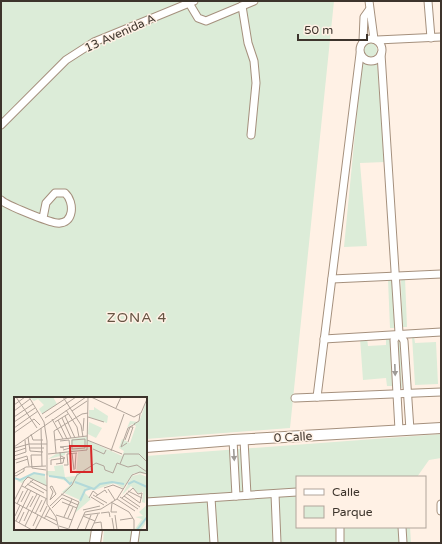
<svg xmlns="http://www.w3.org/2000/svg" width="442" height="544" viewBox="0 0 442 544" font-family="'Varela Round',sans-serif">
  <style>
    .green { fill: #dcecd8 }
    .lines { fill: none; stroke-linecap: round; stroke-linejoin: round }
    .street-casing { stroke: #a5907d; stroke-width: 9 }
    .secondary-casing { stroke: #a5907d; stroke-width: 12 }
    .street { stroke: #fff; stroke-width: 7 }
    .secondary { stroke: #fff; stroke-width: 10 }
    .oneway { fill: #9e9a96 }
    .labels { text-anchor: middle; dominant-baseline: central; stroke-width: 3; stroke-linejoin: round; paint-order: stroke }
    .street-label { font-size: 12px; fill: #3d342c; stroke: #fff1e5 }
    .quarter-label { font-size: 14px; letter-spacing: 1px; fill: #665342; stroke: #fff1e5 }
    .inset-river { fill: none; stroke: #b2d9d9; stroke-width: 2 }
    .inset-road { fill: none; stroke: #b1a59b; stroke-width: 1 }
    .view { fill: #d62828; fill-opacity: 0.15; stroke: #d62828; stroke-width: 2 }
    .inset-edge { fill: none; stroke: #3d342c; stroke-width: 2 }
  </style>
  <rect width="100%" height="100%" fill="#fff1e5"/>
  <g class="green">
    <polygon points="1,1 334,1 290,428 146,439 146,398 15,398 15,529 91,529 90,543 1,543"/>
    <circle cx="370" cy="50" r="7"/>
    <polygon points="362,61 369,64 377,61 385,162 360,163 367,246 344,247"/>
    <polygon points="401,278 405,278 407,327 402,327"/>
    <polygon points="388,279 393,279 395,328 390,328"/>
    <polygon points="386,336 391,336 392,386 387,386 386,378 363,380 360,338 367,338 368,346 386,345"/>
    <polygon points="412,336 414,336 415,343 436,342 438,384 415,385"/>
    <polygon points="398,339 400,343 402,388 399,388"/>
    <polygon points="441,434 441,458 429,460 417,477 297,477 297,527 410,527 411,543 103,543 104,529 146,529 146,456"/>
  </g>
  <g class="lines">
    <defs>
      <g id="street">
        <polyline points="369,1 374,39"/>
        <polyline points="428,1 431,38"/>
        <polyline points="189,3 198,18 206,21 254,1"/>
        <polyline points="242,6 248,43 254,61 256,83 251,135"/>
        <circle cx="371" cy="50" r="11"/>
        <polyline points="377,40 441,37"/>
        <polyline points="363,41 364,17 369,10"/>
        <polyline points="381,54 399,333 404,341 410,430"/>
        <polyline points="1,125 66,60 94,42 194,1"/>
        <path d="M1,200C6,205 48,222 57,223C74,225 75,202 65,193H55L46,203L43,218"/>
        <polyline points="332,279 441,274"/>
        <polyline points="324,339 441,332"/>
        <polyline points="317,397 360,54"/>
        <polyline points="295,398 441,392"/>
        <polyline points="399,430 394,340 399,333"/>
        <polyline points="233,440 236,496"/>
        <polyline points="244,440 247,495"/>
        <polyline points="275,494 277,543"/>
        <polyline points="211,498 214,543"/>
        <polyline points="146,502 297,492"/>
        <polyline points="441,504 441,511"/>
        <polyline points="340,527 340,543"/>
        <polyline points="402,527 403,543"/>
        <polyline points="134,543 136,529"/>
      </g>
      <g id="secondary">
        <polyline points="146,447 233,440 441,428"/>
        <polyline points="95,543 97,529"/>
      </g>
    </defs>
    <use href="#street" class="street-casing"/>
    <use href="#secondary" class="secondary-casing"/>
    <use href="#street" class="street"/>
    <use href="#secondary" class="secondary"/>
  </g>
  <defs><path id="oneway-solid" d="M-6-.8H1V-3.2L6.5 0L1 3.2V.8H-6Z"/></defs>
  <g class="oneway">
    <use href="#oneway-solid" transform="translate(395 370) rotate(88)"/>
    <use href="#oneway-solid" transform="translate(234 455) rotate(87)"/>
  </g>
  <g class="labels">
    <g class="street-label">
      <text transform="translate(120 33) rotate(-24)">13 Avenida A</text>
      <text transform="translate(293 437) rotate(-3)">0 Calle</text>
    </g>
    <g class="quarter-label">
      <text x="137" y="317">ZONA 4</text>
    </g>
  </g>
  <g transform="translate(14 397)">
    <rect width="133" height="133" fill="#fff1e5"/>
    <path d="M15,0H39L43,7L28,17L25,12L30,8L24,2L20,4ZM133,3V77L120,76L109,91L100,86L81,93L72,92L71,96L77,102L61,116L66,103L48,95L59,86L32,78L33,74H41L40,69L49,68L51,80L62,79L64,55L72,53L51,55V58L34,62L42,57L57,53V42L73,40V43L108,59L110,54L105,51L108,42L116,46L122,29L118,27L113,31L116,24L125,25ZM80,10L94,19L93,26L75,20V13H80ZM75,25L88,31L82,41L74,37ZM22,76L31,79L33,89L14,80L8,86L3,84ZM126,77L133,80L131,106L128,105L129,95L124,96L117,89L108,98L118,79ZM133,108L131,127L127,133L121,132L128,122L121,120L129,119L125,115Z" fill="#dcecd8"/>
    <path class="inset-river" d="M35,79L50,81L56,87L58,85M0,81L6,83L20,76L31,78M61,85L80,92L86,87L98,85L110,87M114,87L120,84L133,90M66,104L71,93L78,91M123,133L133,120"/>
    <path class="inset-road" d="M2,0L23,31M15,0L30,25L33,44V107L42,120L45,133M49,0L67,28L69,40M77,0L120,20L127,16L133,2M0,8L11,0M102,11L107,0M52,13L63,30L65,40M0,14L16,2M58,14L73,4M28,17L54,0M51,19L61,41M0,20L19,7M74,20L90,25M31,21L62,0M48,21L57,41M38,22L49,42M44,23L53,42M0,25L21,11M41,25L54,17M120,27L125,24L126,17M0,31L24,14M27,31L28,69M69,34L70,21M0,36L20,22L26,28M17,37L19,43H29M14,40L16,54L29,55M71,42V51L58,52V43ZM41,43L73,39M73,43L108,57M111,43L116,30H119L114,45M46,44L55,43L56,51L49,53M113,46L107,50L114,31L121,27M0,50L72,0M1,51L15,47H33M16,51H30M50,51L46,50L56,49M79,52L90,57L92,53M97,54L110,17M0,55L12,51M46,55L47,67M42,56L40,34L68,17L74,16M58,56L60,73M34,57L73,53L74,0M28,58H17L18,71L32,73M0,59L12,55L11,43M0,63L13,59L15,69M2,66L14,62M42,67L49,66L50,61M106,67L110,57H125L133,65M37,68V63L51,61L47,59M50,68H54L53,57L63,56M61,72L62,56M0,77L12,70L32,69M0,78L2,79L10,74V71M16,84L33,94M13,87L30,96M8,89L33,102M38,89L42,97L36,103L39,95L36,90ZM11,90L20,82M90,91L99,88L109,92M94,92L101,103M114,94L128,101M112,96L126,106M47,97L65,105L55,131M79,98L93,106M82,99L91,93L93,96M110,99L126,110M77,100L90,108M106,100L124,112M75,101L79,94L84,98M108,101L119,91L124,97L128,96L126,106M103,102L121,114M0,104L10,84L14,80L33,89M0,105L43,128M7,105L14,92M48,105L63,111M97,105L115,115L120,123V133M98,106L97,115H103M3,107L9,94M36,109L58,88L63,78L82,66L90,69L91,73L99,76L103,66L114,70L123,68L133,75M16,110L23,97M38,111L48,101L64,108M12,112L19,99M69,113L86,109M26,115L32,102M87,116L95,115L96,120M21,117L28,103M42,118L58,123M70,118L86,116M101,118L103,133M1,119L6,108M32,119L43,124M69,119L81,124M50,120L58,102M54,121L59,110M98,121L100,133M30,122L36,111M0,123L18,133M106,123L119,121M2,124L17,93M10,124L15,113M5,126L10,115M80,126L87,125L88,133M11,129L26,98M19,129L24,118M45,129L58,133M21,133L33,109M63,133L71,115L87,112L103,102L118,78L126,75L133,77M71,133L77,118M77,133L84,117"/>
    <path class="view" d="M56,49H77L78,75H57Z"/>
    <rect width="133" height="133" class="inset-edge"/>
  </g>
  <rect width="442" height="544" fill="none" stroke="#3d342c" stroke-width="4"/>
  <rect x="296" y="476" width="130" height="52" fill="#fff1e5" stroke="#b1a59b"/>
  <rect x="304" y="489" width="20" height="6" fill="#ffffff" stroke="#b1a59b"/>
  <text x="332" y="496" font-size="12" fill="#3d342c">Calle</text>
  <rect x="304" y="506" width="20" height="12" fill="#dcecd8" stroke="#b1a59b"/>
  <text x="332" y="516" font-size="12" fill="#3d342c">Parque</text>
  <path d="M298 34v6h69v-6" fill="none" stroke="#3d342c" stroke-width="2"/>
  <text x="304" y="34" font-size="12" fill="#3d342c" stroke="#fff1e5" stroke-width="3" paint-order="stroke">50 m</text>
</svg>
